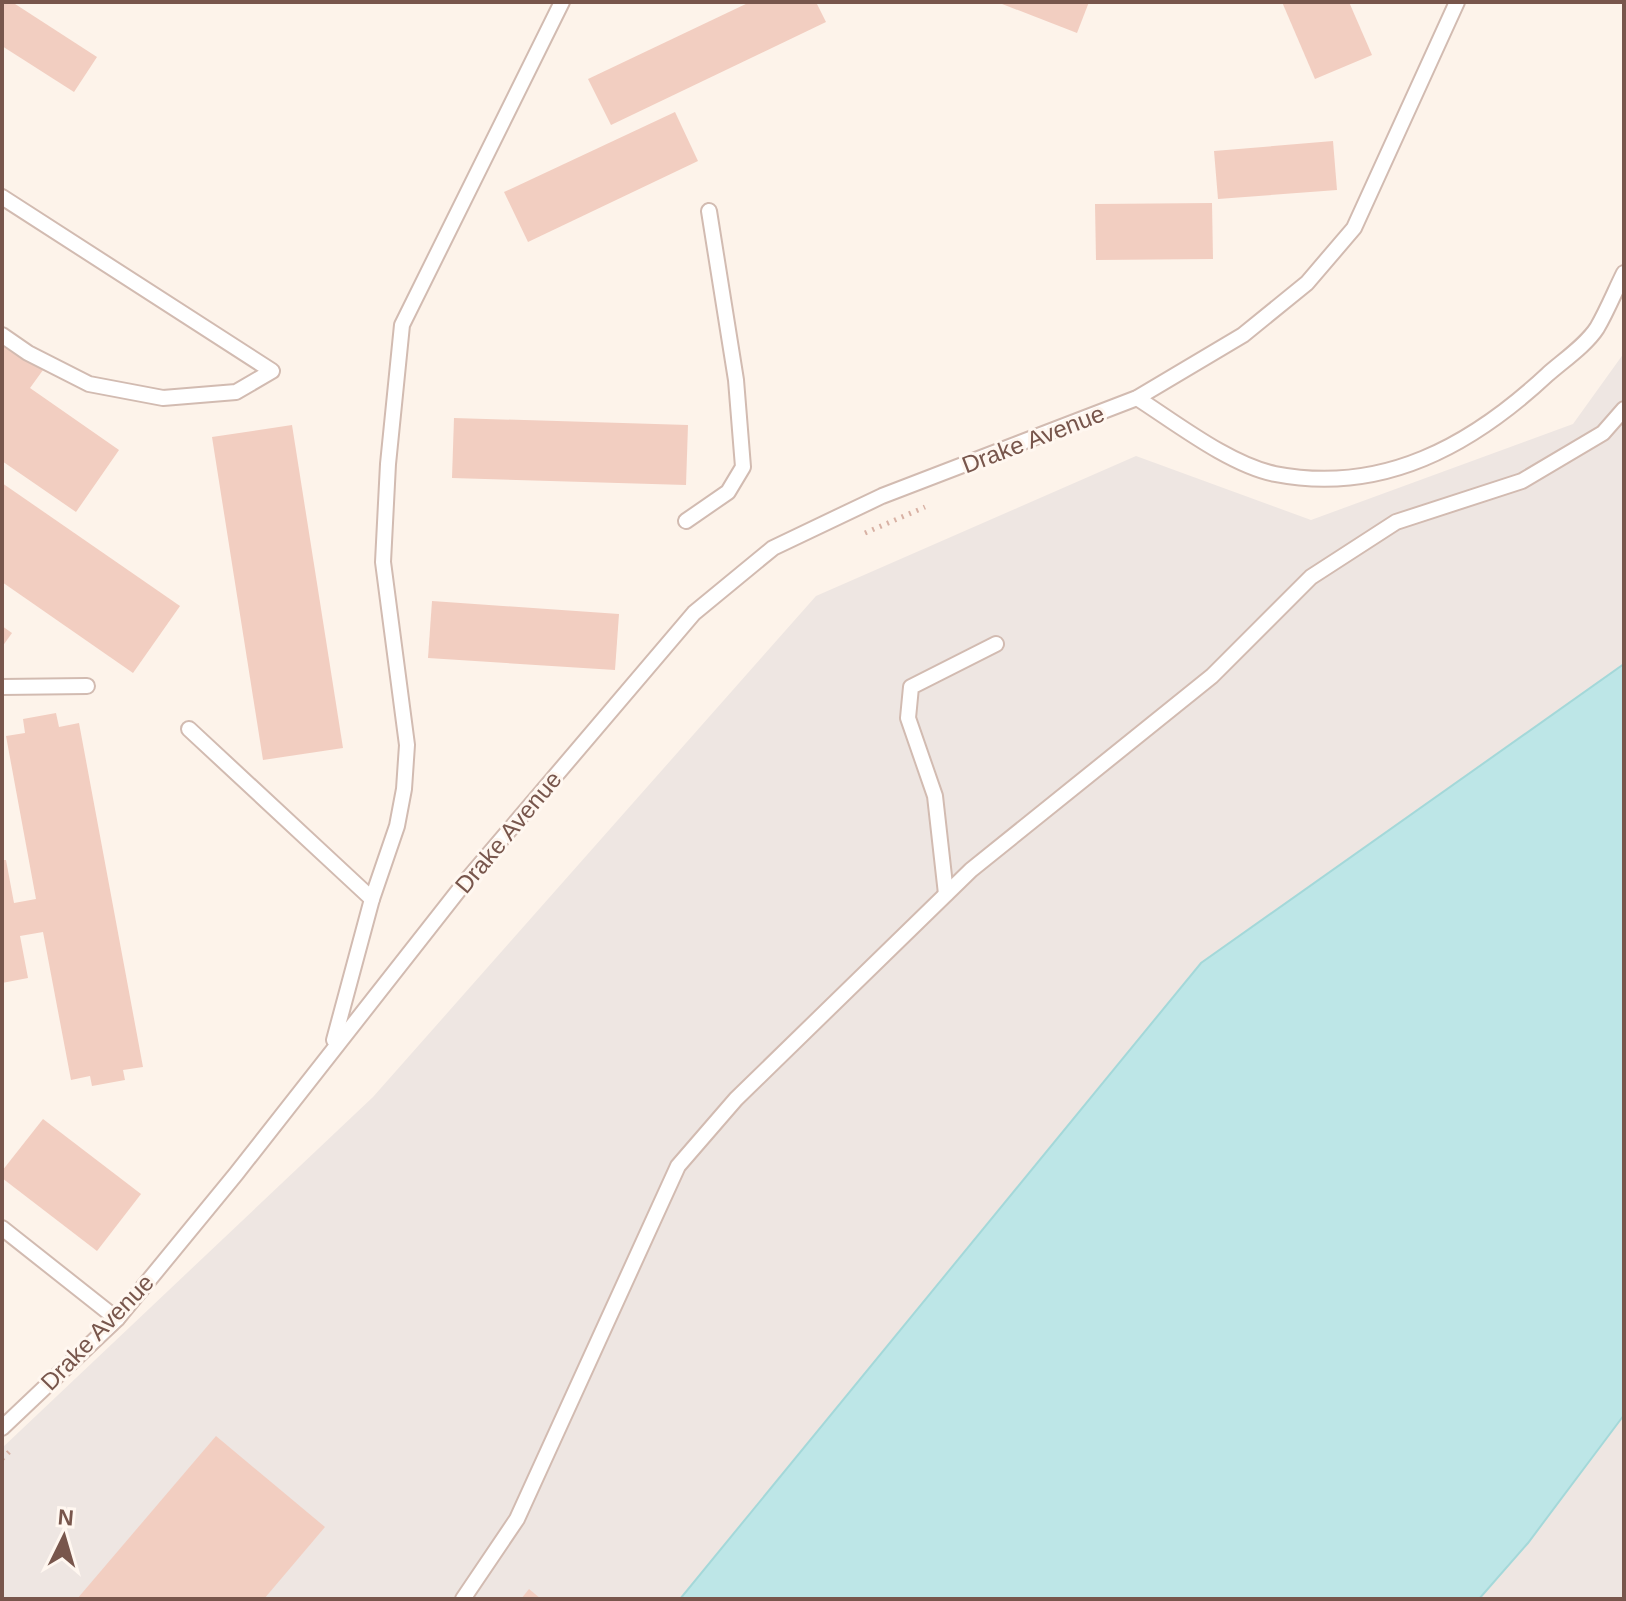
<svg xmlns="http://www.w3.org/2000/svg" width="1626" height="1601" viewBox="0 0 1626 1601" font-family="Helvetica,sans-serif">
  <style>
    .industrial { fill: #eee6e2 }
    .water { fill: #bde6e7; stroke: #a4d8d9; stroke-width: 2 }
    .building { fill: #f2cec1 }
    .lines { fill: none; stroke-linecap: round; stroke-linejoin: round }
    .lane-casing { stroke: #d2bbb1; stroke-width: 18 }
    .path { stroke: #d8b1a4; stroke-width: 5; stroke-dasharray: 2 6; stroke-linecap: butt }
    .lane { stroke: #fff; stroke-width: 14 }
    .labels { text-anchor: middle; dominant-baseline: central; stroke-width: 6; stroke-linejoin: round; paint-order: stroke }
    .street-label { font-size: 24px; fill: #78564c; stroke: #fff7f0 }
  </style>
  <rect width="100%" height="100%" fill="#fdf3ea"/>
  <g class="industrial">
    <polygon points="1624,353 1624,664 1201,963 680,1599 2,1599 2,1448 373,1097 816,596 1136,456 1311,520 1573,424"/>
    <polygon points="1624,1415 1624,1599 1479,1599 1528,1543"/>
  </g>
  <polygon class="water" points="1624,664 1624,1415 1528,1543 1479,1599 680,1599 1201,963"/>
  <g class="building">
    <polygon points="2,2 12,2 97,57 74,92 2,46"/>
    <polygon points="750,2 816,2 826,22 611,125 588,79"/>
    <polygon points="997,2 1089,2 1077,33"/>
    <polygon points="1282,2 1349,2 1372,55 1315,79"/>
    <polygon points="675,112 698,161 528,242 504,192"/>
    <polygon points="1333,141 1337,190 1218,199 1214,151"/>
    <polygon points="1212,203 1213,259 1096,260 1095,204"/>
    <polygon points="2,342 43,370 30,388 119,450 76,512 2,461"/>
    <polygon points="454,418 688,425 686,485 452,478"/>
    <polygon points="292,425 343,748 263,760 212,437"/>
    <polygon points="2,483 180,606 133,673 2,582"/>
    <polygon points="432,601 619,614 615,670 428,658"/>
    <polygon points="2,626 12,633 2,647"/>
    <polygon points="56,713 59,727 79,723 143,1067 123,1070 125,1080 92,1086 90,1076 71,1080 43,932 20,936 28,978 2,983 2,860 6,860 14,903 36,899 6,736 25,733 23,719"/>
    <polygon points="43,1119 141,1194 97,1251 2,1178 2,1171"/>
    <polygon points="216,1436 325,1527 264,1599 77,1599"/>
    <polygon points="529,1589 541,1599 521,1599"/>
  </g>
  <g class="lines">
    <defs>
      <g id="lane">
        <polyline points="2,197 272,371 236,392 163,398 89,384 28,353 2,335"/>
        <path d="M1137,398C1176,423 1230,465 1275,474C1383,495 1472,445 1548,374C1564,360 1586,345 1597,328C1607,311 1615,291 1624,273"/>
        <polyline points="686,521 728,492 743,467 736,380 709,211"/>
        <polyline points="2,687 87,686"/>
        <polyline points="189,729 372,899"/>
        <polyline points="946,894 935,796 908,718 911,687 996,644"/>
        <polyline points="334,1040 372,899 397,826 404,789 407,745 383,562 388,464 402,325 562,2"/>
        <polyline points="2,1228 117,1319"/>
        <polyline points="2,1428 117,1319 236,1174 466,881 694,613 773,548 882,496 1137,398 1243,335 1307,283 1354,228 1457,2"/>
        <polyline points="463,1599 517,1519 678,1166 736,1099 971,870 1212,676 1311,577 1396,522 1522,481 1603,433 1624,409"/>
      </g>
    </defs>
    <use href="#lane" class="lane-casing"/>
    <g class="path">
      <polyline points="865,533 925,507"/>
      <polyline points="2,1459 13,1448"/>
    </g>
    <use href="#lane" class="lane"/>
  </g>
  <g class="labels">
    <g class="street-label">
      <text transform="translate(1033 439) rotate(-21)">Drake Avenue</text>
      <text transform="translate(508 832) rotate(-50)">Drake Avenue</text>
      <text transform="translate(97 1332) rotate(-46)">Drake Avenue</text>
    </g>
  </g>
  <rect width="1626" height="1601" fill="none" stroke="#78564c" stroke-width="8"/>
  <g transform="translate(64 1537) rotate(5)" stroke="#fff7f0" stroke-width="6" paint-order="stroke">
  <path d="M0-6L14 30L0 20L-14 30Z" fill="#78564c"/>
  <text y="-12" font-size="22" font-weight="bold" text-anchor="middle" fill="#78564c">N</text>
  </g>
</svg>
